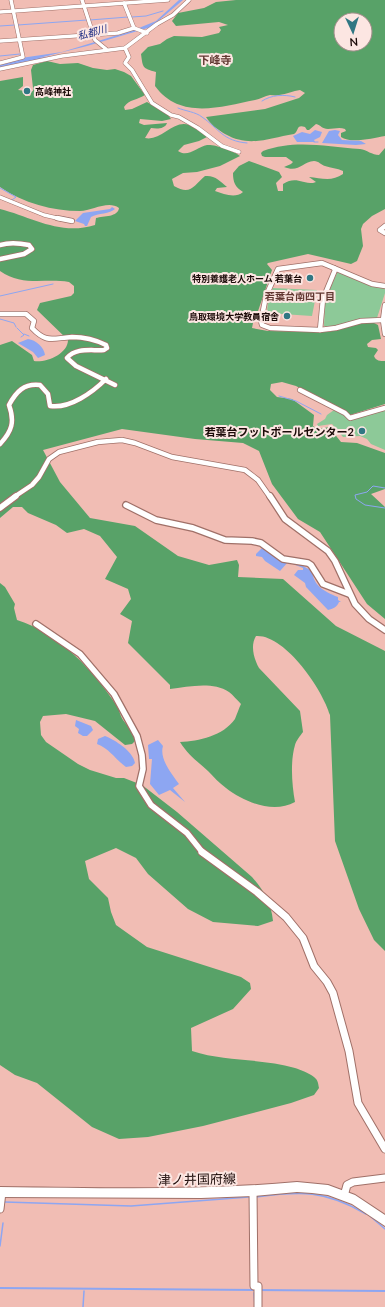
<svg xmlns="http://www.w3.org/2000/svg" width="385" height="1307" viewBox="0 0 385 1307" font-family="Lato,'Noto Sans JP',sans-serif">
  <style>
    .green { fill: #8dc998 }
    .forest { fill: #58a268; fill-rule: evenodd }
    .water { fill: #8da6f2 }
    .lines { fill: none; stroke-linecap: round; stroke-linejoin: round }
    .stream-far1 { stroke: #8da6f2; stroke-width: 1 }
    .stream { stroke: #8da6f2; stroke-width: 1.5 }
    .minor-far3-casing { stroke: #a07068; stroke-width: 4.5 }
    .minor-far2-casing { stroke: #a07068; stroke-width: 6 }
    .minor-far1-casing { stroke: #a07068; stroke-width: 8 }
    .minor-casing { stroke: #a07068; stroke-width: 9 }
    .major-casing { stroke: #a07068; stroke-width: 2 }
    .minor-far3 { stroke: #fff; stroke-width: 3.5 }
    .minor-far2 { stroke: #fff; stroke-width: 4.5 }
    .minor-far1 { stroke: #fff; stroke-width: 5.5 }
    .minor { stroke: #fff; stroke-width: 7 }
    .major { fill: #fff; fill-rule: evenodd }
    .poi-dot { fill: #307783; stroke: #fce6e2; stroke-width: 1.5 }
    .labels { text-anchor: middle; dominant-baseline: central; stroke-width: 4; stroke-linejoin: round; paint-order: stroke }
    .far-poi-label { font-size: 9px; font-weight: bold; fill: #1b0a08; stroke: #fce6e2; text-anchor: end }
    .far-water-label { font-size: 10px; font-style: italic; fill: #1e2d83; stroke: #fce6e2 }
    .far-neighbourhood-label { font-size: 10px; font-weight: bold; fill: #613731; stroke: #fce6e2 }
    .far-quarter-label { font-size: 11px; font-weight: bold; fill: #613731; stroke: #fce6e2 }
    .poi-label { font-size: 11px; font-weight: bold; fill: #1b0a08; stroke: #fce6e2; text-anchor: end }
    .near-street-label { font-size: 13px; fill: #1b0a08; stroke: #fce6e2 }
  </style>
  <rect width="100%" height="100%" fill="#f1bdb4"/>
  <g class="green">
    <polygon points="338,271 385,288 385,293 377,318 328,328 324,326 325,299"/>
    <polygon points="273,288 317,290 312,316 267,313 268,300"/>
    <polygon points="334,410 345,414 350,420 385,410 385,450 371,444 367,439 360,436 343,437 332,424 318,426 317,424 325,419 327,415"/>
  </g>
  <g class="forest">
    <path d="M236,0H385V136C373,138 351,144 341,137V133L346,131L345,129C339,127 334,129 328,129C322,129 321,125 316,124L309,130H307L305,127C296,124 299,131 294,134C268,138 250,148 225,134C217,129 211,125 206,117L265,109L299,98L305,93L300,90C293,91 287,94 279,95C276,96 273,95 270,95C265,96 260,99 255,100C220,107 180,120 155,86L156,72C142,68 143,68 141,54L148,47L160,44L167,39L174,36L202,37L219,33L221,30L219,27L228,25L219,22L176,26L172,21L178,13L204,8L216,2ZM341,20H365V44H341Z"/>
    <path d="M47,61L60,64L78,63L93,68L107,70L115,69L124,72L131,76L145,95C138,100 129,99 124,107L125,110L132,109L147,102L167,114L171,119L162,121L140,119L139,123L144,125L167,123C165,129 157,129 151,128L145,138C160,142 174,119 189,125C195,128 202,133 207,137L199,141L184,145L178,151C188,158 197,147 207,145C214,144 235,151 240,156L220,166L197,172L183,173L172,179L174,186C191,196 194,185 205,176C215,175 220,181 227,187L217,188L215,191C224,194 235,199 243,192C235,187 233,182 233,173L239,166L249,161L279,172L282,177L276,183L278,191H283V184C295,176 301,183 313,183L316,182L309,177C321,178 332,182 343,174V171C337,168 331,168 325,166C321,165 319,161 314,161C302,162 299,173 284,167L291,164L293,162L286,157H265L262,156L261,153L263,151C296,139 326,147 360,149C367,150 372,155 379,155L385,148V209L372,216L363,224L361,229L363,246L357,261L351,264L308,254L268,263L267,264L272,270L256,317L248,316L247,317L253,323L252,328L268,331L328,332L363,323H374L378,325L381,339L372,340L367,344L368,347L376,348L378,350L374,356C376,361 380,361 385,361V404L350,415L296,386L282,382L271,384L270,390L277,397L292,399L314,415L313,426C318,430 323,428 329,427L341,442L357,443L385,453V489L371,494L385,507V619L367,604L320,532L298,519L272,484L259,451L243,443L195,439L122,429L43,450L60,482L90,518L135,526L178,556L209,565L237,560L239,565L238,577L283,579L336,626L385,651V951L374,940L359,909L335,841L330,715C323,690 285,634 256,636C250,646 254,659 259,668L300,711L303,732C300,736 296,741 295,745C290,762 292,785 295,802C273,814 244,802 226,788C219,783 214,777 208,771C197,761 188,755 180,742C199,741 223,736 235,719C237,714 239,708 241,704C237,700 233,695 229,692C212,681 188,687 170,689V685L128,643L132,621L120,614L131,599L128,589L105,579L117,557L100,536L84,529L67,533L56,525L28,513L22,507H13L0,518V345L12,341L32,355L34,361C46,363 68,354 68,340L37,310L40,303L71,296L74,293V286L69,282C44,278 23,287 0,271V209C32,217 60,236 95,225L96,218C104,216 118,217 119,208C108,200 92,211 80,211C53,211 23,203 0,187V81L23,77V86L18,90L26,91L25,96H30L31,94L28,93L33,91V88L31,70L33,65Z"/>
    <path d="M0,583L5,587L15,604L14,608L17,620C59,633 93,670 117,706C120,711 120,716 123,720C128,727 135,732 135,741L132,744L125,745L95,721L66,714L43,716L40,722L41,735L46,742L78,764L90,770L116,778H124L142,785L177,812L252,877C264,891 271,902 273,921L258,926L213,922L188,909L148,874L136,858L116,848L85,861L89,879L108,898L111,912L116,925L147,947L241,977L250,983L251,989L233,1009L191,1028L192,1051C225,1062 261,1058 295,1068C301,1070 309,1073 314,1077C318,1080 318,1083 319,1088L314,1095L291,1103L203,1126L148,1137L119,1139L92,1127L37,1083L15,1075L0,1065Z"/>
  </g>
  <g class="water">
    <polygon points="179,0 183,0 151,27 87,46 39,58 81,52 52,56 0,69 0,65 21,58 62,52 134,30 156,21"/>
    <polygon points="315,130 322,132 320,137 314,140 315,142 297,142 293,136 302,132 310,134"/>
    <polygon points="335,130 340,131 338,135 342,140 361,141 366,144 356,145 322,143 329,131"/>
    <path d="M112,207L115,209C110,214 98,213 91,217L87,226H85L84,224L75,221L83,213L110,209Z"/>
    <path d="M28,339C36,340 44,347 45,355L38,358L33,352L18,343Z"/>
    <path d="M264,546L267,552L287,557L312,571C314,586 323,591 338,597V600L341,602H339C337,607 333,609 328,610L306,587L305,583L294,575L298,570H303V568L288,562L280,571L265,561L262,557L256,556V554Z"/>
    <polygon points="76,720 91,726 93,730 87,736 83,736 78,733 79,729 75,726"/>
    <path d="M105,736C115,740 133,751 135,763L132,766L126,767C115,759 110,749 97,744L98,739Z"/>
    <path d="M158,740L163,746C159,759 172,774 179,784L173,788L185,802L170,790L159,795L150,784L152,759H149L148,745Z"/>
    <polygon points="0,1287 385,1290 385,1292 0,1289"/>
  </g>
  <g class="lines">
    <g class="stream-far1">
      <polyline points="132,17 146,16 163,11"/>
      <polyline points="90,20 128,17"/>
      <polyline points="18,25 87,20"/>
      <polyline points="0,26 15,25"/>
      <polyline points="0,56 20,54"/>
      <path d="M262,101C271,95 284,94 295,97"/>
      <path d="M178,108C185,111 196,112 202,117C219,129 223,141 247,143"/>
      <polyline points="314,142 318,142"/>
      <polyline points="0,188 16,197 12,200"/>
      <polyline points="63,217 69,218"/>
      <polyline points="0,296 53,284"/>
      <polyline points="0,319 14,323 16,327"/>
      <polyline points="17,328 24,335 21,337"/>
      <polyline points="24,334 29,336"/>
      <polyline points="279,396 296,401 321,414"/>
      <polyline points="385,488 373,486 367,492 355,495 356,499 365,505 385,508"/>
    </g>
    <g class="stream">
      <path d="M256,1197C301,1191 325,1190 366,1214"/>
      <polyline points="5,1202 131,1206 249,1197"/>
      <polyline points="371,1217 385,1229"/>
      <polyline points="0,1246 3,1223"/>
      <polyline points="254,1293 255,1306"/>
      <polyline points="83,1307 84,1291"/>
    </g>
    <defs>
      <g id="minor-far3">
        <polyline points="82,0 95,40 106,49"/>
        <polyline points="124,3 134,28"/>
        <polyline points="0,12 168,0"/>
        <polyline points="0,41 118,33 134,28 147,33"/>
        <polyline points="125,48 129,57 125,63 132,70 152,103 171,115 179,117 198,128 222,146 239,152"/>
        <polyline points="0,63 23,57 11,0"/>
        <polyline points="0,69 62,56 125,48 157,24 173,15 189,0"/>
        <polyline points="0,197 44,215 61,219"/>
      </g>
      <g id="minor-far2">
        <polyline points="57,218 72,221"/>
        <polyline points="385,226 380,230 385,233"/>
        <path d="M0,245C10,242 19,243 29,245L32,249L24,254L0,259"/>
        <polygon points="322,263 334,268 335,270 323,299 320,330 270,328 262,325 261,321 266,296 278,269"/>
        <polyline points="334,268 372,284 385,286"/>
        <polyline points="385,305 383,320 385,334"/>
        <path d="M0,314H26L34,321L32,328C47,344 53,338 72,337C84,337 96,340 106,345L107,348L104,350C92,351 76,347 67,358L76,366L115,385"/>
        <polyline points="320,330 336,328 361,321 383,320"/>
        <polyline points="300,390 345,413 350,418 385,408"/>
        <path d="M0,444C12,431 15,422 9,405C16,392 24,383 40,385L48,394L50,406C70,409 93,392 106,379"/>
        <polyline points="14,497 32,485 39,477 49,459 59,452 98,442 122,440 135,443 172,457 245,470 258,480 270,497"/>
      </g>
      <g id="minor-far1">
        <polyline points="270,496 285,519 328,551 335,561 355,604 369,619 385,630"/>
        <polyline points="126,505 156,520 193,528 225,540 252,541 261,543 283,559 308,563 311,565 323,584 349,594"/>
        <polyline points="0,508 16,496"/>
        <polyline points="36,624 80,654 114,694 137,736 142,755 143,769 139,786 151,805 187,833 203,853"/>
      </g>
      <g id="minor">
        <polyline points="202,852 257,892 286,917 303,938 314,966 327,982 333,993 349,1051 358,1103 385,1149"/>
        <polyline points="253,1191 254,1286"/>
        <polyline points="344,1196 347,1185 353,1182 385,1178"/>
        <polyline points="0,1209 2,1192"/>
        <polyline points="258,1286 258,1307"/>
      </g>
      <path id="major" d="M297,1182L328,1185L355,1195L385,1215V1226L352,1204L328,1195L312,1193L297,1192L253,1196L201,1198L0,1197V1187C99,1188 198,1191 297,1182Z"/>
    </defs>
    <use href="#minor-far3" class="minor-far3-casing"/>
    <use href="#minor-far2" class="minor-far2-casing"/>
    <use href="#minor-far1" class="minor-far1-casing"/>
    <use href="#minor" class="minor-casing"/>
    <use href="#major" class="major-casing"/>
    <use href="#minor-far3" class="minor-far3"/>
    <use href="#minor-far2" class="minor-far2"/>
    <use href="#minor-far1" class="minor-far1"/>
    <use href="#minor" class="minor"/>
    <use href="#major" class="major"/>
  </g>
  <g class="poi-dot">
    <circle cx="27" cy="91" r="4"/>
    <circle cx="310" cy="278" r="4"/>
    <circle cx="287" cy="316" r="4"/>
    <circle cx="362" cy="431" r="4"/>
  </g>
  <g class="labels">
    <g class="far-poi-label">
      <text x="35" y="91" text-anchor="start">高峰神社</text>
      <text x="302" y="278">特別養護老人ホーム 若葉台</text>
      <text x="279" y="316">鳥取環境大学教員宿舎</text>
    </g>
    <g class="far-water-label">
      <text transform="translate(92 32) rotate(-15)">私都川</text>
    </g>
    <g class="far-neighbourhood-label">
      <text x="300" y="296">若葉台南四丁目</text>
    </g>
    <g class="far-quarter-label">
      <text x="215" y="59">下峰寺</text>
    </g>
    <g class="poi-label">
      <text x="354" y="431">若葉台フットボールセンター2</text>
    </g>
    <g class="near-street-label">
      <text transform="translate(197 1179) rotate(-1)">津ノ井国府線</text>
    </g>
  </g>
  <g transform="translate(353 32) rotate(176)"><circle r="19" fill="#fce6e2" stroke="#a28e8b"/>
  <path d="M0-3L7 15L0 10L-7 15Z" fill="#307783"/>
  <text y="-6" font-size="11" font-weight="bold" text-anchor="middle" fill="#1b0a08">N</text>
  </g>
</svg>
